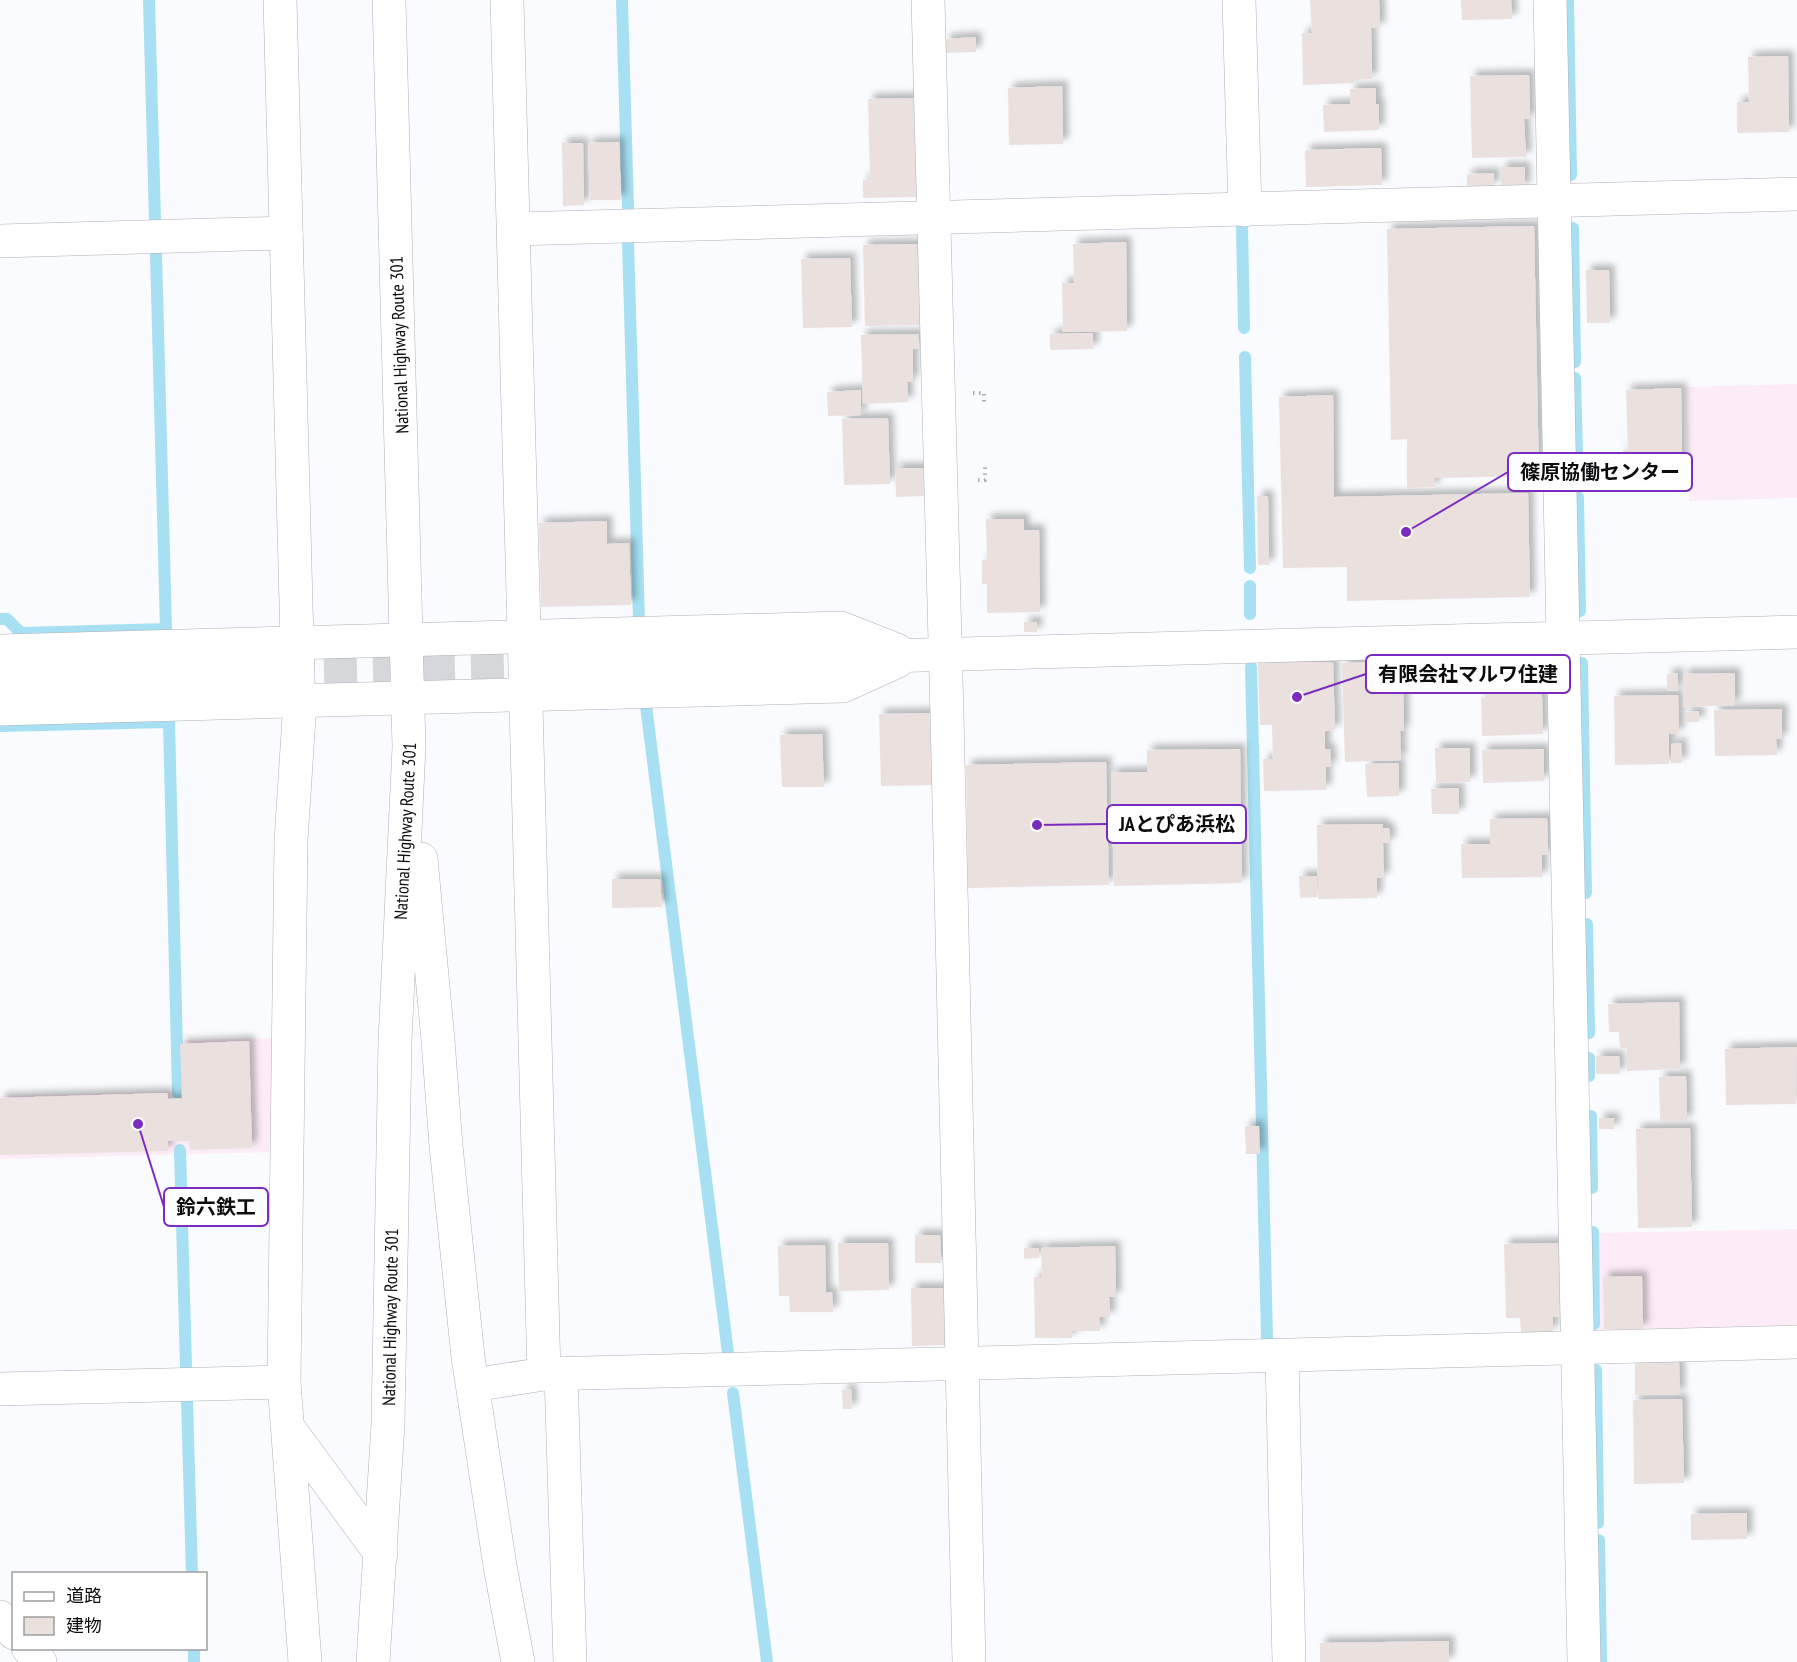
<svg xmlns="http://www.w3.org/2000/svg" width="1797" height="1662" viewBox="0 0 1797 1662" font-family="'PT Sans Narrow','Noto Sans JP',sans-serif">
  <style>
    .industrial { fill: #fdecf7 }
    .lines { fill: none; stroke-linecap: round; stroke-linejoin: round }
    .stream { stroke: #a7e0f3; stroke-width: 12 }
    .building { fill: #eae1df; filter: url(#shadow) }
    .minor-tunnel { stroke: #d6d7da; stroke-width: 33; stroke-dasharray: 33 16; stroke-linecap: butt }
    .minor-casing { stroke: #aeb0b6; stroke-width: 34 }
    .trunk-casing { stroke: #aeb0b6; stroke-width: 34 }
    .path { stroke: #aeafb2; stroke-width: 4; stroke-dasharray: 1.5 4.5; stroke-linecap: butt }
    .minor { stroke: #fff; stroke-width: 33 }
    .trunk { stroke: #fff; stroke-width: 33 }
    .labels { text-anchor: middle; dominant-baseline: central; stroke-width: 5; stroke-linejoin: round; paint-order: stroke }
    .street-label { font-size: 18px; fill: #0b0c0e; stroke: #fff }
    .leader { fill: none; stroke: #7b2cbf; stroke-width: 2 }
    .callout-dot { fill: #7b2cbf; stroke: #fff; stroke-width: 2 }
    .callout { fill: #fff; stroke: #7b2cbf; stroke-width: 2 }
    .callout-label { font-size: 20px; text-anchor: middle; font-weight: bold; fill: #0b0c0e }
  </style>
  <defs>
    <filter id="shadow"><feDropShadow dx="5.5" dy="-5.5" stdDeviation="3" flood-color="#0004"/></filter>
  </defs>
  <rect width="100%" height="100%" fill="#fafbfe"/>
  <g class="industrial">
    <polygon points="1797,384 1797,498 1689,501 1685,387"/>
    <polygon points="277,1038 275,1152 0,1159 0,1096 181,1091 180,1040"/>
    <polygon points="1797,1229 1797,1328 1598,1333 1597,1233"/>
  </g>
  <g class="lines">
    <g class="stream">
      <polyline points="149,0 155,220"/>
      <polyline points="622,0 628,208"/>
      <polyline points="1568,0 1571,175"/>
      <polyline points="1242,226 1244,328"/>
      <polyline points="1573,228 1575,362"/>
      <polyline points="628,243 639,619"/>
      <polyline points="1245,357 1250,568"/>
      <polyline points="1575,378 1577,455"/>
      <polyline points="1578,497 1580,611"/>
      <polyline points="1250,586 1250,614"/>
      <polyline points="0,619 7,619 21,633 166,629 156,254"/>
      <polyline points="1582,663 1586,893"/>
      <polyline points="1251,667 1267,1338"/>
      <polyline points="646,706 728,1353"/>
      <polyline points="0,726 169,722 178,1093"/>
      <polyline points="1587,924 1589,1033"/>
      <polyline points="1589,1058 1589,1076"/>
      <polyline points="1591,1116 1592,1188"/>
      <polyline points="180,1150 186,1367"/>
      <polyline points="1593,1232 1594,1324"/>
      <polyline points="1596,1370 1598,1523"/>
      <polyline points="733,1393 767,1662"/>
      <polyline points="187,1401 192,1574"/>
      <polyline points="1599,1540 1601,1662"/>
      <polyline points="194,1648 194,1662"/>
    </g>
  </g>
  <g class="building">
    <polygon points="1310,0 1379,0 1380,28 1371,28 1372,79 1354,80 1354,83 1303,85 1302,33 1312,33"/>
    <polygon points="1461,0 1511,0 1512,19 1462,20"/>
    <polygon points="976,37 976,52 945,53 945,39"/>
    <polygon points="1788,56 1789,132 1737,133 1737,102 1749,102 1748,57"/>
    <polygon points="1529,75 1530,119 1524,119 1526,157 1472,158 1470,76"/>
    <polygon points="1062,86 1063,144 1009,145 1008,88"/>
    <polygon points="1376,88 1376,104 1379,104 1379,130 1324,132 1323,105 1350,104 1350,89"/>
    <polygon points="914,98 917,197 863,198 863,180 870,179 868,99"/>
    <polygon points="619,142 621,200 590,200 588,143"/>
    <polygon points="562,143 583,143 584,205 563,206"/>
    <polygon points="1381,148 1382,185 1306,187 1305,150"/>
    <polygon points="1501,167 1525,167 1525,188 1501,189"/>
    <polygon points="1494,173 1494,187 1467,187 1467,174"/>
    <polygon points="1534,226 1539,476 1435,478 1435,487 1407,488 1407,439 1391,440 1387,229"/>
    <polygon points="1126,242 1127,331 1063,332 1062,283 1074,283 1073,244"/>
    <polygon points="920,244 922,325 865,326 863,245"/>
    <polygon points="850,258 852,327 803,328 801,259"/>
    <polygon points="1586,270 1609,270 1610,323 1587,323"/>
    <polygon points="1093,333 1093,349 1050,350 1050,334"/>
    <polygon points="918,334 919,349 913,349 913,382 907,382 908,402 863,404 861,335"/>
    <polygon points="1681,388 1682,465 1676,465 1676,490 1623,491 1623,450 1628,450 1626,390"/>
    <polygon points="861,390 861,415 828,416 827,392"/>
    <polygon points="1333,395 1334,497 1528,493 1530,597 1347,601 1347,567 1283,568 1279,397"/>
    <polygon points="888,418 890,484 844,485 842,419"/>
    <polygon points="895,468 925,468 925,496 896,497"/>
    <polygon points="1257,496 1268,496 1269,565 1258,565"/>
    <polygon points="986,519 1024,519 1024,530 1039,530 1040,612 987,613 987,584 982,584 982,560 987,560"/>
    <polygon points="607,521 607,544 629,543 631,605 541,607 539,523"/>
    <rect x="1024" y="622" width="13" height="10"/>
    <polygon points="1541,661 1543,734 1482,736 1481,698 1486,698 1486,662"/>
    <polygon points="1333,662 1335,730 1325,731 1325,749 1330,749 1331,767 1326,767 1326,790 1264,791 1263,759 1273,759 1272,725 1260,725 1258,663"/>
    <polygon points="1376,662 1377,672 1398,671 1399,679 1403,679 1404,731 1400,731 1401,760 1345,762 1342,663"/>
    <polygon points="1678,673 1678,691 1667,691 1667,674"/>
    <polygon points="1735,673 1735,705 1683,707 1683,674"/>
    <polygon points="1678,695 1679,734 1669,734 1669,764 1615,765 1614,696"/>
    <polygon points="1782,709 1782,739 1776,739 1777,755 1715,756 1714,710"/>
    <polygon points="1699,711 1699,722 1685,722 1685,712"/>
    <polygon points="933,713 935,785 881,786 879,714"/>
    <polygon points="822,734 824,787 782,787 780,735"/>
    <polygon points="1681,743 1682,763 1671,763 1671,744"/>
    <polygon points="1435,748 1470,748 1470,782 1436,783"/>
    <polygon points="1240,749 1242,883 1114,886 1111,773 1147,772 1147,750"/>
    <polygon points="1544,749 1544,781 1483,783 1482,750"/>
    <polygon points="1106,762 1109,885 968,888 966,765"/>
    <polygon points="1399,763 1399,796 1367,797 1365,764"/>
    <polygon points="1459,788 1459,814 1432,814 1431,789"/>
    <polygon points="1547,818 1548,855 1542,855 1542,877 1462,878 1461,844 1490,844 1490,819"/>
    <polygon points="1383,824 1383,828 1389,828 1390,843 1383,843 1384,878 1377,878 1377,898 1318,899 1317,825"/>
    <polygon points="1299,876 1317,876 1317,897 1300,898"/>
    <polygon points="612,879 660,879 662,907 612,908"/>
    <polygon points="1679,1002 1680,1069 1627,1071 1627,1048 1620,1049 1619,1032 1609,1032 1608,1004"/>
    <polygon points="249,1041 252,1148 190,1150 189,1141 168,1141 168,1151 0,1155 0,1098 167,1093 168,1099 182,1098 180,1044"/>
    <polygon points="1797,1047 1796,1104 1726,1105 1725,1049"/>
    <polygon points="1596,1056 1619,1056 1620,1074 1596,1074"/>
    <polygon points="1686,1076 1687,1121 1660,1121 1659,1077"/>
    <rect x="1599" y="1118" width="15" height="11"/>
    <polygon points="1245,1126 1259,1126 1260,1154 1246,1154"/>
    <polygon points="1690,1128 1692,1227 1638,1228 1636,1129"/>
    <polygon points="915,1235 940,1235 941,1263 915,1263"/>
    <polygon points="838,1243 888,1243 889,1290 839,1291"/>
    <polygon points="1560,1243 1561,1317 1553,1317 1553,1332 1521,1332 1520,1318 1506,1318 1504,1244"/>
    <polygon points="825,1245 826,1293 832,1292 833,1312 790,1312 789,1296 779,1296 778,1246"/>
    <polygon points="1115,1246 1116,1297 1109,1297 1110,1317 1099,1317 1100,1331 1072,1331 1072,1338 1035,1338 1034,1277 1042,1277 1041,1248"/>
    <polygon points="1024,1248 1038,1248 1039,1258 1024,1259"/>
    <polygon points="1642,1276 1643,1329 1604,1329 1603,1277"/>
    <polygon points="911,1288 951,1288 952,1345 912,1346"/>
    <polygon points="1679,1362 1680,1394 1635,1395 1635,1363"/>
    <polygon points="851,1389 852,1409 843,1409 842,1390"/>
    <polygon points="1682,1399 1684,1483 1634,1484 1633,1400"/>
    <polygon points="1747,1513 1747,1539 1691,1540 1691,1514"/>
    <polygon points="1449,1641 1449,1662 1320,1662 1320,1643"/>
  </g>
  <g class="lines">
    <polyline class="minor-tunnel" points="275,672 540,665"/>
    <defs>
      <g id="minor">
        <polyline points="280,0 299,717 291,841 284,1382 305,1662"/>
        <polyline points="507,0 544,1374"/>
        <polyline points="928,0 947,716 969,1662"/>
        <polyline points="1239,0 1245,210"/>
        <polyline points="1550,0 1584,1662"/>
        <polyline points="514,229 1797,194"/>
        <polyline points="0,241 286,233"/>
        <polyline points="0,651 841,628 897,650"/>
        <polyline points="540,665 1797,632"/>
        <polyline points="0,680 275,672"/>
        <polyline points="0,709 843,686 898,661"/>
        <polyline points="1282,1356 1289,1662"/>
        <polyline points="561,1374 570,1662"/>
        <polyline points="473,1385 544,1374 1797,1342"/>
        <polyline points="0,1389 284,1382"/>
        <polyline points="287,1426 381,1554"/>
        <polyline points="0,1617 14,1633"/>
        <polyline points="28,1648 40,1662"/>
      </g>
      <g id="trunk">
        <polyline points="421,859 438,1040 446,1146 468,1357 500,1566 518,1662"/>
        <polyline points="373,1662 388,1424 395,1041 409,747 389,0"/>
      </g>
    </defs>
    <use href="#minor" class="minor-casing"/>
    <use href="#trunk" class="trunk-casing"/>
    <g class="path">
      <polyline points="973,393 984,393 984,405"/>
      <polyline points="978,480 985,480 985,467"/>
    </g>
    <use href="#minor" class="minor"/>
    <use href="#trunk" class="trunk"/>
  </g>
  <g class="labels">
    <g class="street-label">
      <text transform="translate(399 345) rotate(-92)">National Highway Route 301</text>
      <text transform="translate(405 831) rotate(-87)">National Highway Route 301</text>
      <text transform="translate(390 1317) rotate(-89)">National Highway Route 301</text>
    </g>
  </g>
  <path class="leader" d="M1406 532L1508 472M1297 697L1366 674M1037 825L1107 824M138 1124L164 1207"/>
  <g class="callout-dot">
    <circle cx="1406" cy="532" r="6"/>
    <circle cx="1297" cy="697" r="6"/>
    <circle cx="1037" cy="825" r="6"/>
    <circle cx="138" cy="1124" r="6"/>
  </g>
  <g class="callout">
    <rect x="1508" y="453" width="184" height="38" rx="6"/>
    <rect x="1366" y="655" width="204" height="38" rx="6"/>
    <rect x="1107" y="805" width="139" height="38" rx="6"/>
    <rect x="164" y="1188" width="104" height="38" rx="6"/>
  </g>
  <g class="callout-label">
    <text x="1600" y="479">篠原協働センター</text>
    <text x="1468" y="681">有限会社マルワ住建</text>
    <text x="1177" y="831">JAとぴあ浜松</text>
    <text x="216" y="1214">鈴六鉄工</text>
  </g>
  <rect x="12" y="1572" width="195" height="78" fill="#ffffff" stroke="#9d9e9f" stroke-width="1.5"/>
  <rect x="24" y="1592" width="30" height="9" fill="#ffffff" stroke="#9d9e9f" stroke-width="1.5"/>
  <text x="66" y="1602" font-size="18" fill="#0b0c0e">道路</text>
  <rect x="24" y="1617" width="30" height="18" fill="#eae1df" stroke="#9d9e9f" stroke-width="1.5"/>
  <text x="66" y="1632" font-size="18" fill="#0b0c0e">建物</text>
</svg>
